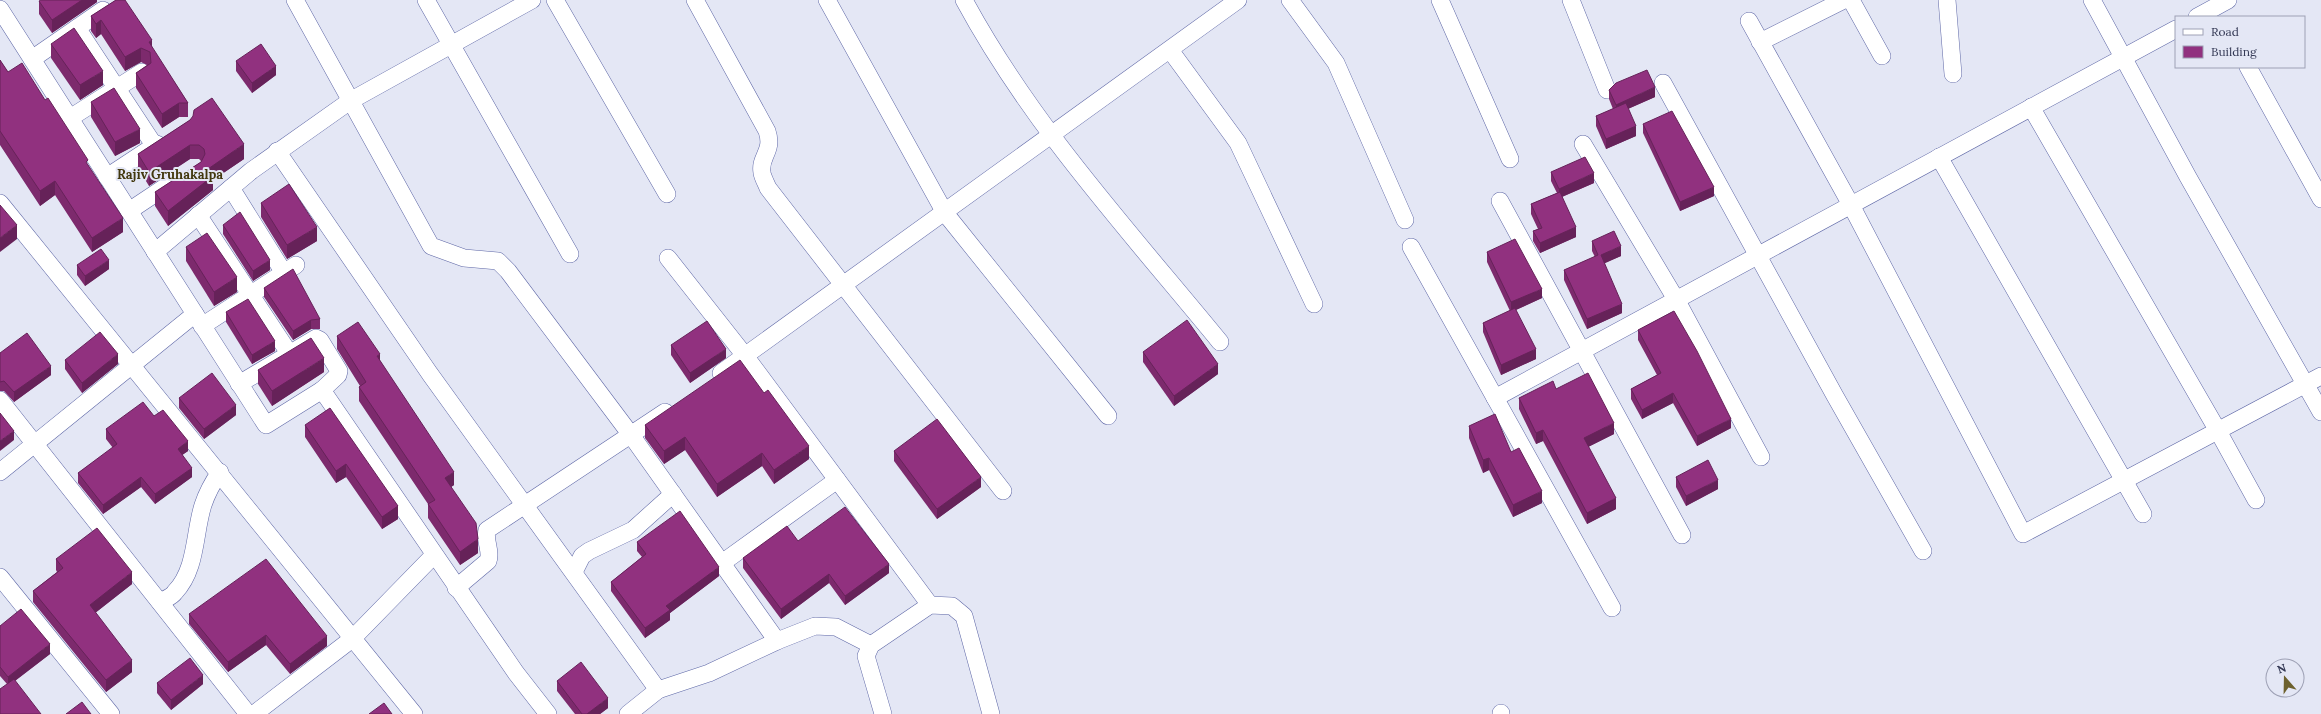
<svg xmlns="http://www.w3.org/2000/svg" width="2321" height="714" viewBox="0 0 2321 714" font-family="Lora,serif">
  <style>
    .lines { fill: none; stroke-linecap: round; stroke-linejoin: round }
    .minor-casing { stroke: #5f68a7; stroke-width: 18 }
    .minor { stroke: #fff; stroke-width: 17 }
    .wall { fill: #7d2a6d }
    .shaded-wall { fill: #662259 }
    .building { fill: #91317f; stroke: #662259 }
    .labels { text-anchor: middle; dominant-baseline: central; stroke-width: 4; stroke-linejoin: round; paint-order: stroke }
    .neighbourhood-label { font-size: 13px; font-weight: bold; fill: #42380e; stroke: #e4e7f5 }
  </style>
  <rect width="100%" height="100%" fill="#e4e7f5"/>
  <g class="lines">
    <defs>
      <g id="minor">
        <polyline points="295,0 431,246 464,258 498,261 508,271 631,435 777,641"/>
        <polyline points="426,0 570,254"/>
        <polyline points="555,0 667,194"/>
        <path d="M695,0L767,131C774,152 759,156 762,173C763,178 766,183 768,188L1003,491"/>
        <polyline points="827,0 945,213 1108,416"/>
        <path d="M964,0C1032,126 1130,232 1220,342"/>
        <polyline points="1290,0 1336,63 1405,220"/>
        <polyline points="1440,0 1510,159"/>
        <polyline points="1571,0 1607,90"/>
        <polyline points="1851,0 1882,56"/>
        <polyline points="1947,0 1953,74"/>
        <polyline points="2092,0 2188,177 2321,412"/>
        <polyline points="0,9 266,425 322,390 516,673 548,714"/>
        <polyline points="2197,17 2228,0"/>
        <polyline points="1749,21 1851,205 2023,534 2321,376"/>
        <polyline points="77,28 154,145"/>
        <polyline points="1760,42 1844,0"/>
        <polyline points="1170,50 1238,143 1314,304"/>
        <polyline points="32,59 103,10"/>
        <polyline points="2248,67 2321,199"/>
        <polyline points="1663,83 1835,396 1923,551"/>
        <polyline points="2031,107 2218,431 2256,500"/>
        <polyline points="70,118 142,72"/>
        <polyline points="1583,144 1677,301 1761,457"/>
        <polyline points="277,151 430,374 658,690"/>
        <polyline points="1939,157 2143,514"/>
        <polyline points="107,177 157,144"/>
        <polyline points="231,188 284,273"/>
        <polyline points="1500,201 1682,535"/>
        <polyline points="0,203 414,714"/>
        <polyline points="129,211 174,181"/>
        <polyline points="198,215 289,353"/>
        <polyline points="1411,247 1612,608"/>
        <polyline points="155,252 251,171 350,101 532,0"/>
        <polyline points="668,258 746,357 930,605"/>
        <polyline points="202,326 296,265"/>
        <polyline points="721,373 1238,0"/>
        <polyline points="239,384 316,338 320,340 339,371 338,375 322,390"/>
        <polyline points="1495,398 2176,29"/>
        <polyline points="0,400 248,714"/>
        <polyline points="0,472 195,314"/>
        <polyline points="722,563 837,480"/>
        <polyline points="574,572 582,556 589,551 633,530 673,494"/>
        <polyline points="0,577 111,714"/>
        <path d="M456,588L488,561C492,551 484,541 487,530L665,412"/>
        <path d="M160,602C165,599 172,597 175,592C197,569 194,533 203,505C207,493 213,482 220,472"/>
        <polyline points="1501,713 1501,714"/>
        <polyline points="254,714 352,639 434,555"/>
        <polyline points="628,714 658,690 709,673 777,641 815,626 836,627 871,645"/>
        <polyline points="883,714 866,656 871,645 930,605 952,606 964,616 991,714"/>
      </g>
    </defs>
    <use href="#minor" class="minor-casing"/>
    <use href="#minor" class="minor"/>
  </g>
  <g class="wall">
    <polygon points="97,0 97,2 52,33 39,14 39,1"/>
    <polygon points="116,0 152,48 188,103 188,117 179,117 162,128 136,88 136,73 147,65 141,62 125,71 101,34 96,38 91,31 91,16"/>
    <polygon points="51,44 103,85 80,100 51,58"/>
    <polygon points="0,60 8,72 88,165 123,232 92,252 55,195 40,206 0,145"/>
    <polygon points="236,61 276,75 252,93 236,71"/>
    <polygon points="1609,90 1655,97 1628,109 1636,136 1606,149 1596,126 1596,116 1613,109 1609,99"/>
    <polygon points="91,102 140,143 115,156 91,117"/>
    <polygon points="190,120 244,159 213,180 213,190 168,226 155,206 155,192 201,162 201,161 199,159 190,159 149,186 138,168 138,154"/>
    <polygon points="1643,124 1714,196 1680,211 1643,133"/>
    <polygon points="1551,172 1594,183 1562,197 1576,237 1540,253 1533,241 1533,231 1538,229 1531,214 1531,204 1557,193 1551,181"/>
    <polygon points="261,203 317,241 287,259 261,217"/>
    <polygon points="223,225 270,270 253,281 223,234"/>
    <polygon points="1592,241 1621,256 1604,263 1622,313 1587,329 1564,280 1564,270 1595,257 1592,251"/>
    <polygon points="186,247 237,292 214,306 186,261"/>
    <polygon points="1487,252 1542,298 1516,310 1536,359 1501,375 1483,332 1483,323 1510,311 1487,262"/>
    <polygon points="77,265 109,269 85,286 77,275"/>
    <polygon points="264,288 320,319 320,329 311,329 293,340 264,297"/>
    <polygon points="226,312 275,351 252,364 226,322"/>
    <polygon points="1638,330 1731,428 1697,446 1673,403 1642,419 1631,399 1631,389 1657,375 1638,340"/>
    <polygon points="337,336 380,361 454,485 451,487 478,553 460,565 428,518 428,504 359,401 359,387 360,386 337,349"/>
    <polygon points="671,345 726,358 690,383 671,355"/>
    <polygon points="1143,352 1218,374 1174,406 1143,362"/>
    <polygon points="0,353 51,375 14,402 4,391 0,391"/>
    <polygon points="65,360 118,364 82,393 65,369"/>
    <polygon points="258,370 324,372 272,406 258,384"/>
    <polygon points="1556,389 1614,434 1588,447 1616,509 1587,524 1543,441 1536,444 1519,409 1519,398"/>
    <polygon points="179,398 236,415 204,439 179,408"/>
    <polygon points="154,416 188,451 182,455 192,477 155,504 141,487 103,514 78,483 78,473 113,448 106,439 106,429"/>
    <polygon points="305,425 398,506 398,519 382,529 346,477 336,483 305,437"/>
    <polygon points="645,425 809,459 774,484 762,466 717,497 685,450 664,464 645,438"/>
    <polygon points="1469,426 1511,452 1542,503 1513,517 1489,470 1483,473 1469,438"/>
    <polygon points="894,451 981,487 937,519 894,461"/>
    <polygon points="1676,477 1718,489 1686,506 1676,487"/>
    <polygon points="798,541 889,573 845,605 829,583 781,619 743,568 743,558"/>
    <polygon points="637,542 719,576 670,613 670,620 645,638 611,591 611,582 642,557 637,551"/>
    <polygon points="56,559 132,584 95,613 132,672 106,692 33,602 33,591 57,572 56,570"/>
    <polygon points="189,614 327,646 290,674 266,645 228,672 189,624"/>
    <polygon points="0,626 50,654 15,681 7,684 0,676"/>
    <polygon points="557,681 608,708 600,714 575,714 557,691"/>
    <polygon points="157,683 203,684 171,710 157,693"/>
  </g>
  <g class="shaded-wall">
    <polygon points="82,0 97,0 97,2 52,33 52,20"/>
    <polygon points="101,20 101,34 96,38 96,24"/>
    <polygon points="152,40 152,54 150,52 149,42"/>
    <polygon points="141,48 141,62 125,71 125,57"/>
    <polygon points="276,66 276,75 252,93 252,83"/>
    <polygon points="103,71 103,85 80,100 80,85"/>
    <polygon points="1655,87 1655,97 1616,114 1616,105"/>
    <polygon points="179,103 179,117 162,128 162,114"/>
    <polygon points="1636,126 1636,136 1606,149 1606,139"/>
    <polygon points="140,129 140,143 115,156 115,142"/>
    <polygon points="244,144 244,159 213,180 213,190 168,226 168,211 208,169"/>
    <polygon points="190,145 190,159 149,186 149,172"/>
    <polygon points="1594,173 1594,183 1559,198 1559,189"/>
    <polygon points="55,181 55,195 40,206 40,191"/>
    <polygon points="1714,187 1714,196 1680,211 1680,202"/>
    <polygon points="123,218 123,232 92,252 92,238"/>
    <polygon points="17,225 17,239 0,252 0,238"/>
    <polygon points="317,227 317,241 287,259 287,245"/>
    <polygon points="1576,227 1576,237 1540,253 1540,243"/>
    <polygon points="1621,246 1621,256 1601,265 1601,255"/>
    <polygon points="109,260 109,269 85,286 85,276"/>
    <polygon points="270,260 270,270 253,281 253,271"/>
    <polygon points="237,277 237,292 214,306 214,292"/>
    <polygon points="1542,289 1542,298 1511,312 1511,302"/>
    <polygon points="1622,304 1622,313 1587,329 1587,319"/>
    <polygon points="311,320 311,329 293,340 293,331"/>
    <polygon points="275,341 275,351 252,364 252,355"/>
    <polygon points="726,349 726,358 690,383 690,373"/>
    <polygon points="1536,349 1536,359 1501,375 1501,365"/>
    <polygon points="118,354 118,364 82,393 82,383"/>
    <polygon points="380,354 380,368 377,356"/>
    <polygon points="324,358 324,372 272,406 272,391"/>
    <polygon points="1218,364 1218,374 1174,406 1174,396"/>
    <polygon points="51,366 51,375 14,402 14,392"/>
    <polygon points="1673,393 1673,403 1642,419 1642,410"/>
    <polygon points="236,405 236,415 204,439 204,429"/>
    <polygon points="1731,419 1731,428 1697,446 1697,436"/>
    <polygon points="1614,423 1614,434 1584,449 1584,438"/>
    <polygon points="1543,430 1543,441 1536,444 1536,433"/>
    <polygon points="14,431 14,440 0,451 0,441"/>
    <polygon points="685,437 685,450 664,464 664,451"/>
    <polygon points="188,441 188,451 178,458 178,449"/>
    <polygon points="809,446 809,459 774,484 774,470"/>
    <polygon points="762,453 762,466 717,497 717,484"/>
    <polygon points="1489,458 1489,470 1483,473 1483,460"/>
    <polygon points="346,464 346,477 336,483 336,471"/>
    <polygon points="192,468 192,477 155,504 155,494"/>
    <polygon points="454,472 454,485 445,491 445,478"/>
    <polygon points="141,477 141,487 103,514 103,505"/>
    <polygon points="981,477 981,487 937,519 937,509"/>
    <polygon points="1718,480 1718,489 1686,506 1686,496"/>
    <polygon points="1542,491 1542,503 1513,517 1513,505"/>
    <polygon points="1616,498 1616,509 1587,524 1587,513"/>
    <polygon points="398,506 398,519 382,529 382,517"/>
    <polygon points="478,539 478,553 460,565 460,552"/>
    <polygon points="889,564 889,573 845,605 845,596"/>
    <polygon points="719,567 719,576 670,613 670,620 645,638 645,628 666,606"/>
    <polygon points="132,572 132,584 90,617 90,605"/>
    <polygon points="829,574 829,583 781,619 781,609"/>
    <polygon points="266,635 266,645 228,672 228,662"/>
    <polygon points="327,636 327,646 290,674 290,664"/>
    <polygon points="50,644 50,654 8,686 8,677"/>
    <polygon points="132,660 132,672 106,692 106,680"/>
    <polygon points="203,675 203,684 171,710 171,700"/>
    <polygon points="608,698 608,708 600,714 587,714"/>
  </g>
  <g class="building">
    <polygon points="41,0 82,0 52,20 39,1"/>
    <polygon points="116,0 125,0 152,40 149,42 188,103 179,103 162,114 136,73 151,63 150,52 141,48 125,57 101,20 96,24 91,16"/>
    <polygon points="74,28 103,71 80,85 51,44"/>
    <polygon points="261,44 276,66 252,83 236,61"/>
    <polygon points="0,60 8,72 22,63 45,100 48,98 88,160 86,162 123,218 92,238 55,181 40,191 0,131"/>
    <polygon points="1647,70 1655,87 1616,105 1609,90 1616,83"/>
    <polygon points="114,88 140,129 115,142 91,102"/>
    <polygon points="212,98 244,144 208,169 213,176 168,211 155,192 201,162 205,154 204,149 199,145 190,145 149,172 138,154 190,120 193,116 194,110"/>
    <polygon points="1626,103 1636,126 1606,139 1596,116"/>
    <polygon points="1672,111 1714,187 1680,202 1643,124"/>
    <polygon points="1585,157 1594,173 1559,189 1551,172"/>
    <polygon points="289,184 317,227 287,245 261,203"/>
    <polygon points="1560,192 1576,227 1540,243 1533,231 1542,228 1531,204"/>
    <polygon points="0,205 17,225 0,238"/>
    <polygon points="240,212 270,260 253,271 223,225"/>
    <polygon points="1614,231 1621,246 1601,255 1622,304 1587,319 1564,270 1598,255 1592,241"/>
    <polygon points="207,233 237,277 214,292 186,247"/>
    <polygon points="1515,239 1542,289 1511,302 1487,252"/>
    <polygon points="101,249 109,260 85,276 77,265"/>
    <polygon points="293,269 320,319 311,320 293,331 264,288"/>
    <polygon points="248,299 275,341 252,355 226,312"/>
    <polygon points="1515,308 1536,349 1501,365 1483,323"/>
    <polygon points="1674,311 1697,351 1731,419 1697,436 1673,393 1642,410 1631,389 1661,373 1638,330"/>
    <polygon points="1187,320 1218,364 1174,396 1143,352"/>
    <polygon points="707,321 726,349 690,373 671,345"/>
    <polygon points="358,322 380,354 377,356 454,472 445,478 476,523 478,539 460,552 428,504 435,500 359,387 366,382 337,336"/>
    <polygon points="100,332 118,354 82,383 65,360"/>
    <polygon points="27,333 51,366 14,392 4,381 0,382 0,353"/>
    <polygon points="311,338 324,358 272,391 258,370"/>
    <polygon points="740,360 764,393 768,390 809,446 774,470 762,453 717,484 685,437 664,451 645,425"/>
    <polygon points="212,373 236,405 204,429 179,398"/>
    <polygon points="1588,373 1614,423 1584,438 1616,498 1587,513 1543,430 1536,433 1519,398 1553,381 1556,389"/>
    <polygon points="143,402 154,416 163,410 188,441 178,449 192,468 155,494 141,477 103,505 78,473 117,444 106,429"/>
    <polygon points="330,408 398,506 382,517 346,464 336,471 305,425"/>
    <polygon points="0,413 14,431 0,441"/>
    <polygon points="1495,414 1511,452 1519,448 1542,491 1513,505 1489,458 1483,460 1469,426"/>
    <polygon points="937,419 981,477 937,509 894,451"/>
    <polygon points="1708,460 1718,480 1686,496 1676,477"/>
    <polygon points="845,507 889,564 845,596 829,574 781,609 743,558 787,526 798,541"/>
    <polygon points="680,511 719,567 666,606 670,610 645,628 611,582 646,554 637,542"/>
    <polygon points="97,528 132,572 90,605 132,660 106,680 33,591 63,568 56,559"/>
    <polygon points="266,559 327,636 290,664 266,635 228,662 189,614"/>
    <polygon points="21,609 50,644 8,677 0,667 0,626"/>
    <polygon points="190,658 203,675 171,700 157,683"/>
    <polygon points="581,662 608,698 587,714 582,714 557,681"/>
    <polygon points="14,679 41,714 0,714 0,689"/>
    <polygon points="82,702 91,714 66,714"/>
    <polygon points="384,703 392,714 369,714"/>
  </g>
  <g class="labels">
    <g class="neighbourhood-label">
      <text x="170" y="174">Rajiv Gruhakalpa</text>
    </g>
  </g>
  <rect x="2175" y="16" width="130" height="52" fill="#e4e7f5" stroke="#9ea1b5"/>
  <rect x="2183" y="29" width="20" height="6" fill="#ffffff" stroke="#9ea1b5"/>
  <text x="2211" y="36" font-size="12" fill="#343955">Road</text>
  <rect x="2183" y="46" width="20" height="12" fill="#91317f" stroke="#9ea1b5"/>
  <text x="2211" y="56" font-size="12" fill="#343955">Building</text>
  <g transform="translate(2285 678) rotate(340)"><circle r="19" fill="#e4e7f5" stroke="#9ea1b5"/>
  <path d="M0-3L7 15L0 10L-7 15Z" fill="#6d612e"/>
  <text y="-6" font-size="11" font-weight="bold" text-anchor="middle" fill="#343955">N</text>
  </g>
</svg>
